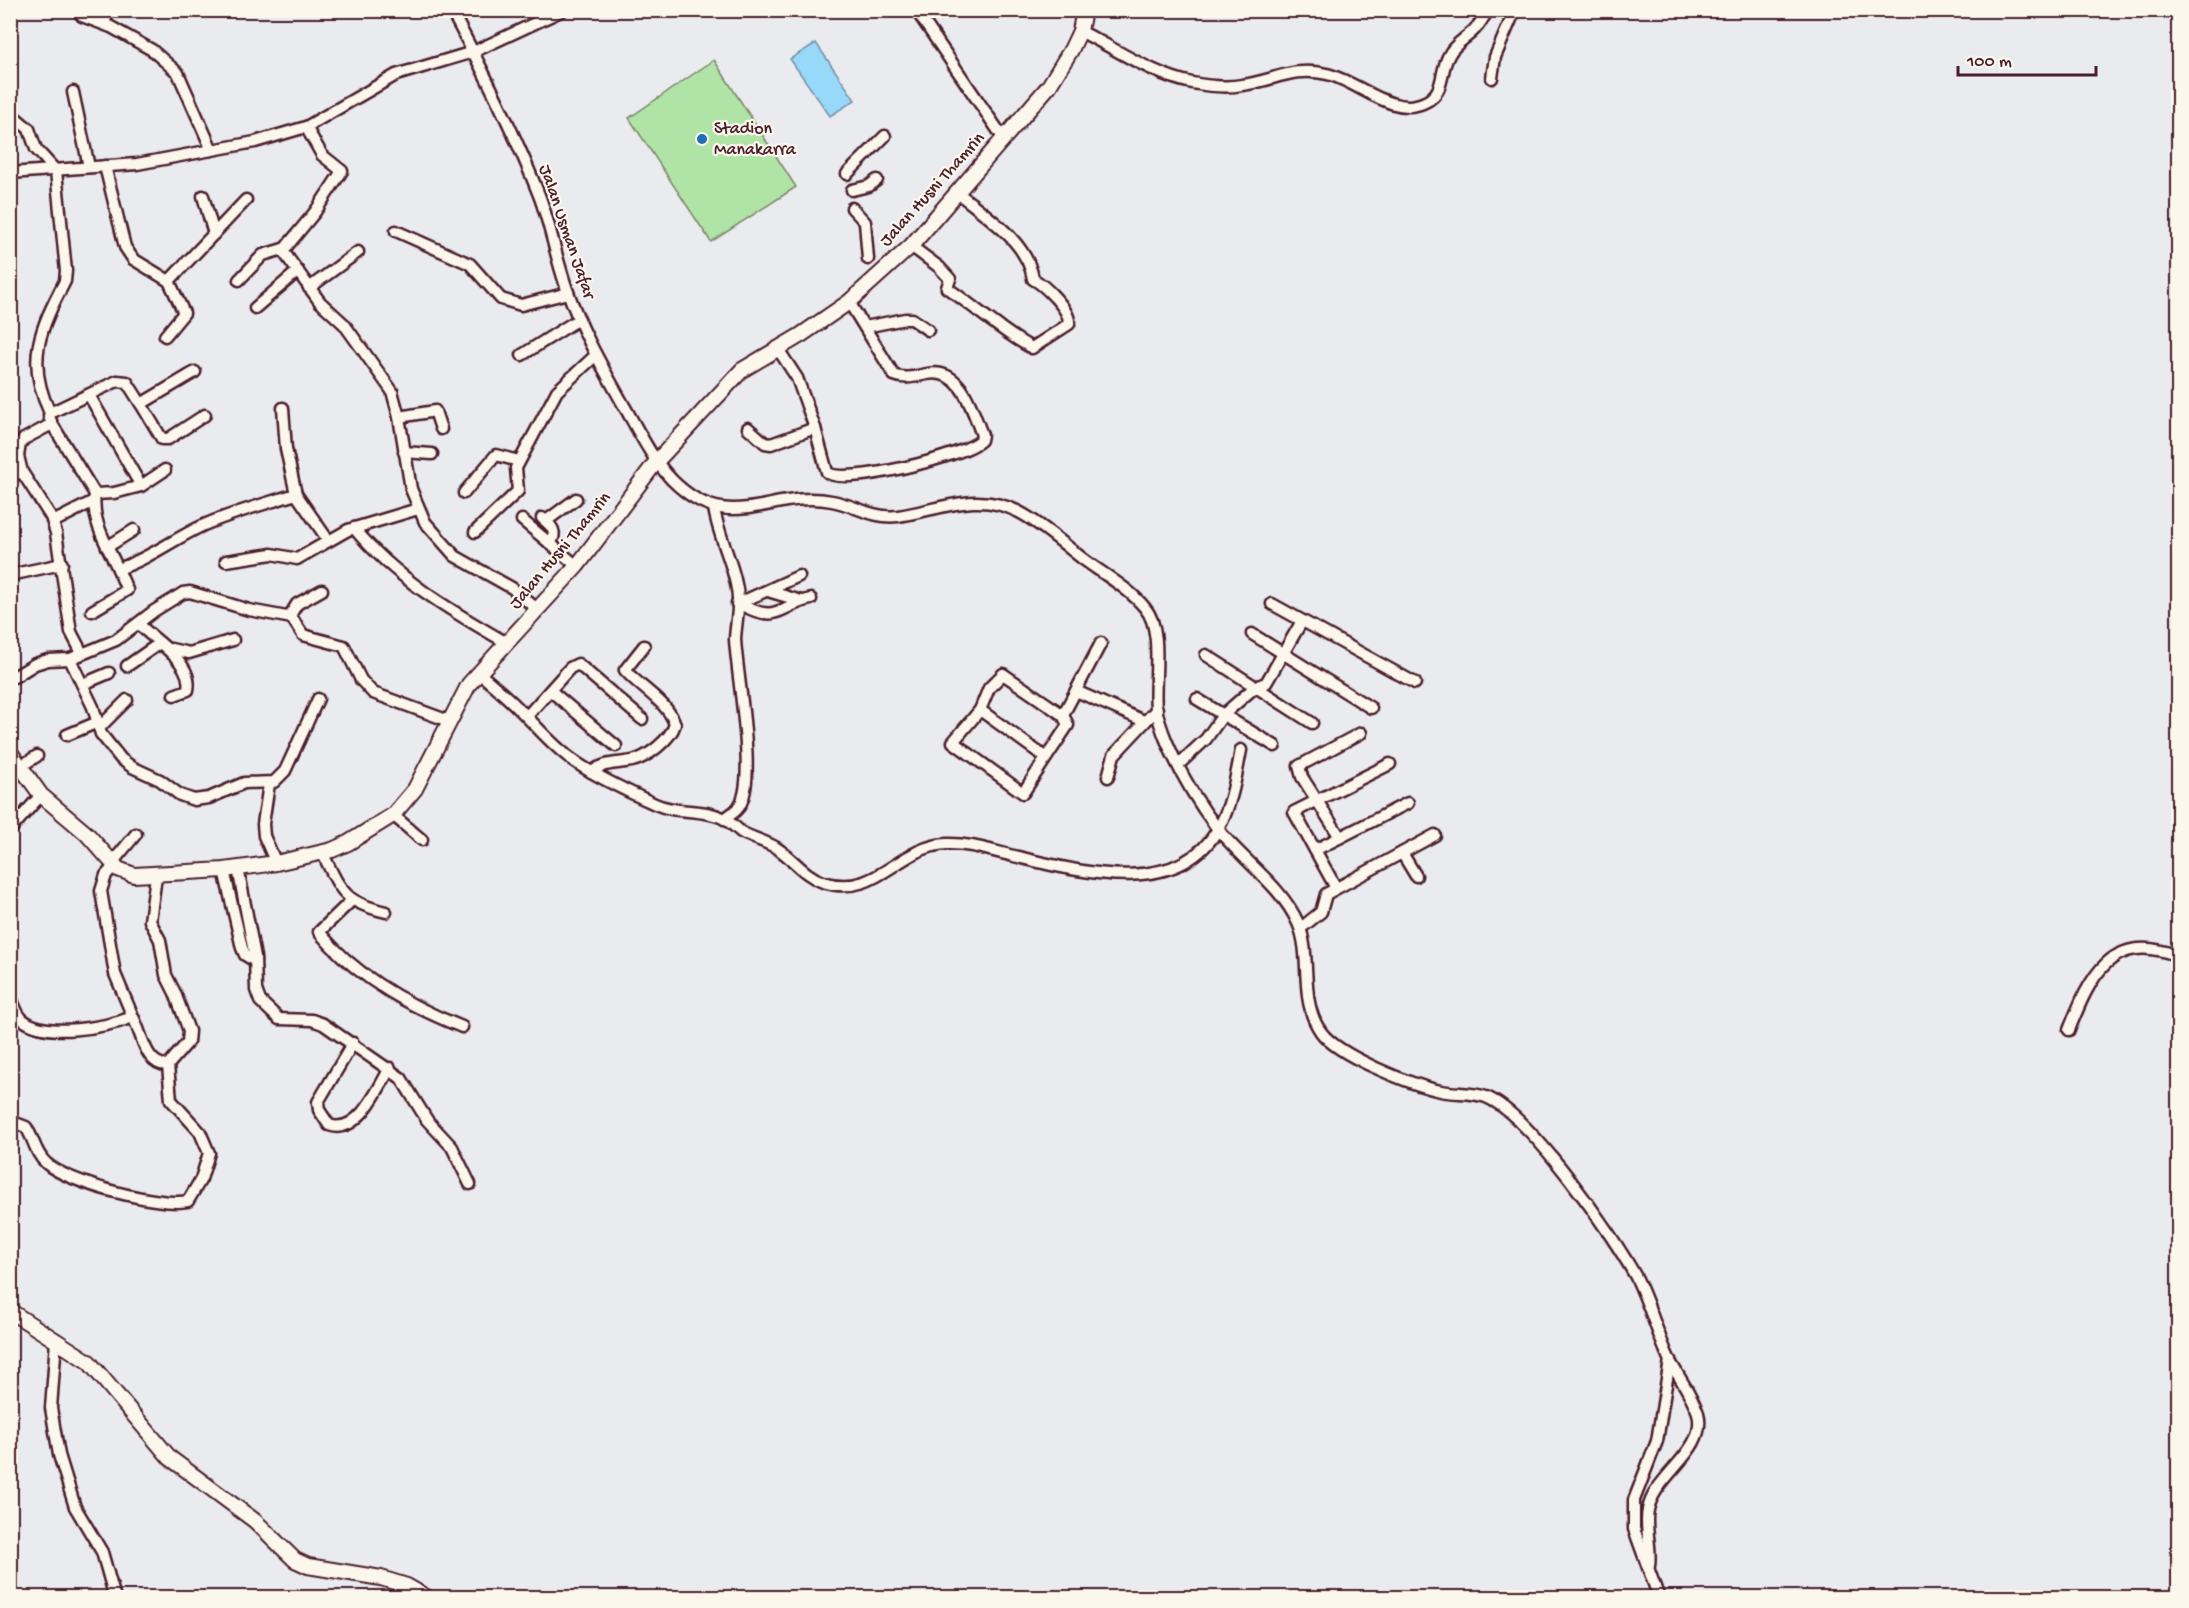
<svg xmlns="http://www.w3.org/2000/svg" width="2189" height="1608" viewBox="0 0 2189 1608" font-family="'Gochi Hand',sans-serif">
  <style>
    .green { fill: #b0e4a6; stroke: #7d8268; stroke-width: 1.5 }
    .water { fill: #96d9f8; stroke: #788fa6; stroke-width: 1.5 }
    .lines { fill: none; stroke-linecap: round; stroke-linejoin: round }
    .minor-casing { stroke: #4a1f2b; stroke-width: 15 }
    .tertiary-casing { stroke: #4a1f2b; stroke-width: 18 }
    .minor { stroke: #fbf7ec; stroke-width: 10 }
    .tertiary { stroke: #fbf7ec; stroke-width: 14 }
    .poi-dot { fill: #1f6fb2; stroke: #fbf7ec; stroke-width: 2 }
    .labels { text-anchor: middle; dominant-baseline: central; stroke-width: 4.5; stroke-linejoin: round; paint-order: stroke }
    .poi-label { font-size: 18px; fill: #4a1f2b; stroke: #fbf7ec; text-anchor: start }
    .street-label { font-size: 18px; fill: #4a1f2b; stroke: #fbf7ec }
  </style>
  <rect width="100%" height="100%" fill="#e9ebef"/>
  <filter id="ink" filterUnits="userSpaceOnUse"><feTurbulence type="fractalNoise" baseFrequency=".0167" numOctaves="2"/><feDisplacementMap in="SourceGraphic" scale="12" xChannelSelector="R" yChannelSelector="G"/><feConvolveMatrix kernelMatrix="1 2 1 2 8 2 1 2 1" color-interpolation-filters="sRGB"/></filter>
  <g filter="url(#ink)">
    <polygon class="green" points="714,60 796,187 711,242 629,118"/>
    <polygon class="water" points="816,43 855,100 830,116 790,59"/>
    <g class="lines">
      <defs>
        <g id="minor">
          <polyline points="78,10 82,16 111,27 152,50 178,73 212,150"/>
          <path d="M451,10C483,70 514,131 539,195C551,226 556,260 568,292C582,332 603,368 623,404C638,430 651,458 672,480C730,538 769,489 832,501C855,505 872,519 898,516C940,510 977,490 1019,512C1042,524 1062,543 1083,559C1103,574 1129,588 1145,608C1164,630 1153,680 1156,708C1158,719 1162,730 1166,740C1179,771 1197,802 1217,828C1243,861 1281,885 1298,923C1313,957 1298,1000 1321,1032C1338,1056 1412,1085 1441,1091C1456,1094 1472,1092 1486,1097C1529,1114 1614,1236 1637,1279C1650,1306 1658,1336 1671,1363C1680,1379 1692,1395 1698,1413C1708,1451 1654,1475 1648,1510C1644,1527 1652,1547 1649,1566"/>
          <polyline points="916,10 1004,139"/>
          <polyline points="104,23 109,10"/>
          <path d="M1080,31C1116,49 1153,75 1192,83C1208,86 1226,88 1242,85C1274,81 1292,66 1327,74C1358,81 1393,118 1425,102C1446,92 1439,72 1449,55C1454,44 1467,38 1475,29C1480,24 1484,17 1488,10"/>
          <polyline points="1492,78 1495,57 1515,10"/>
          <polyline points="73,92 89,167"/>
          <path d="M10,113L29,129L36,149L56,171L66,271L65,281C40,329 25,361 50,413"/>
          <polyline points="306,127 322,155 342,171 315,212 283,251 320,302 344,324 392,391 399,417 411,489 425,522 455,556 512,588 538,610"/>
          <polyline points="105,166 125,247 133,259 169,281 184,313 165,336"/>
          <polyline points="10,173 137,164 255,142 306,127 396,75 473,52 563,10"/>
          <polyline points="847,174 885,136"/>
          <polyline points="852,190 869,186 877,180"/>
          <polyline points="203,196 214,234"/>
          <polyline points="852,208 865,222 868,259"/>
          <polyline points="396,231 470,264 501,299 521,305 568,293"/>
          <path d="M911,246L939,267L950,279L947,288C974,306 1006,335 1032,348L1069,324C1071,310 1044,285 1033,279C1028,242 985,215 958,193"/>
          <polyline points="239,280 263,255 283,249"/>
          <polyline points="169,281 246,200"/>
          <polyline points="309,288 358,252"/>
          <polyline points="255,308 298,271"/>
          <polyline points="865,327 905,319 912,319 928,330"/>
          <polyline points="522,355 579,319"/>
          <polyline points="89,395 141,486 165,470"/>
          <polyline points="141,404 162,439 168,439 205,415"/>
          <polyline points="283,408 286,449 296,494"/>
          <polyline points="399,417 435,411 441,429"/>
          <polyline points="52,424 95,494 114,493 141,486"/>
          <polyline points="748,428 765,443 771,444 815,428 797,378 778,349"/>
          <path d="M815,428L827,472C841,487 966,456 981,440L982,435C972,410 962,367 927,374C916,376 906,380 894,375L849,302"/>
          <polyline points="404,452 432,454"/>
          <polyline points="10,476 22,472"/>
          <polyline points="464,493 496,455 519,461"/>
          <path d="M95,494C91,521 107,545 118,569"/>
          <path d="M714,508C718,535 731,558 736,584C741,603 736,621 735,639C737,677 756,773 741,803C738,811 731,814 724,819"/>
          <path d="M542,518C552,526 558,532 550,544"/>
          <polyline points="522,520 577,566"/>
          <polyline points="546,521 576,499"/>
          <polyline points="53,522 94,501"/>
          <path d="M354,528C395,578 451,611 507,643"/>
          <polyline points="475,532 518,491 516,468 557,391 596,355"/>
          <polyline points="107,547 134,530"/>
          <polyline points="226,561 272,554 297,559 348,530 418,509"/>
          <polyline points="10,575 62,564"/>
          <polyline points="768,591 801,601"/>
          <polyline points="737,604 799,576"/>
          <path d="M740,604C779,625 777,606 811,599"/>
          <polyline points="1272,604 1415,683"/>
          <path d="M92,611L127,590L118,569C149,559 175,538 204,525C234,512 265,504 296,494L328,540"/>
          <polyline points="289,617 297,604 322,590"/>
          <path d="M139,624C154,641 194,662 188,690L174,695"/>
          <polyline points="1252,634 1371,708"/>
          <polyline points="171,649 189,653 233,640"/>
          <polyline points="82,653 71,632 56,533 51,517 22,472 18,456 20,444 24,439 52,424 49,416 50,413 117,381 127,382 141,404 195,372"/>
          <polyline points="1206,655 1312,723"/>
          <polyline points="70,659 93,707 101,734 121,759 132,767 160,780 180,795 194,800 209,798 244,783 274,782 285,771 318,699"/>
          <polyline points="127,666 160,643"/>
          <path d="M479,673C492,684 505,695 517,707C536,725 552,746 574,761C595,776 631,793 655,804C677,814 701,808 723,818C729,821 735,827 741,832C752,838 764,841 775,847C792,857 803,875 823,882C877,899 897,847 946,844C969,843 992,851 1014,856C1077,871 1177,900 1218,829C1232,805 1236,776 1241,750"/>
          <polygon points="1003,674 1063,715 1068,725 1023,793 953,742 980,710 989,688"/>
          <polyline points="14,677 35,664 48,660 70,659 116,640 154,611 183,593 190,592 249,610 292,618 303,635 344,646 361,680 373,693 449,721"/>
          <polyline points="83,684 109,673"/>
          <polyline points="551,691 616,746"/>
          <polyline points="1076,691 1144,721"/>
          <polyline points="1197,699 1275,746"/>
          <polyline points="980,710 1045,757"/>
          <polyline points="1063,715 1101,643"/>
          <polyline points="527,716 570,668 578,664 642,719"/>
          <polyline points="99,728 127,700"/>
          <polyline points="67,735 98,722"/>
          <polyline points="1178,765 1206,739 1223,715 1255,687 1266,683 1302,621"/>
          <polyline points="21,766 37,756"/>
          <path d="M591,772C605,762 616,764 632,761C647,758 671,739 675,724C667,701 640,688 625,670L644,646"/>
          <polyline points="1108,777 1114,755 1157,709"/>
          <polyline points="269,784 263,824 264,836 276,863"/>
          <polyline points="393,815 422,840"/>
          <polyline points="10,830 41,795"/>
          <polyline points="1340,837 1302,777 1299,766 1361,733"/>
          <polyline points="1315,850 1408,803"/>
          <path d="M322,852C341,891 343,902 386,912"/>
          <polyline points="1402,853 1416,876"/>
          <polyline points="112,863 136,834"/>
          <polyline points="115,865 106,875 101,891 115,974 133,1017"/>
          <polyline points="238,868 255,957 256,990 260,1001 279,1019 312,1020 323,1024 401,1078 427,1120 452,1147 470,1184"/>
          <polyline points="224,870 242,948 245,955 255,961"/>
          <polyline points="1336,888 1294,812 1390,764"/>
          <path d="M351,901L319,932C356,977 409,1006 462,1027"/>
          <polyline points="1301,928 1321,912 1326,894 1435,835"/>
          <path d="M10,993C13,1002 15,1012 22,1019C45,1039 107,1027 133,1017C142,1033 145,1066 168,1065L188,1042L189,1031L175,993L166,975L160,940L150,921L156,876"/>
          <path d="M2069,1030C2090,977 2111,930 2178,956"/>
          <path d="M353,1043L318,1102L319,1110L329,1125C358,1136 379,1087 390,1068"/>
          <path d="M10,1121L26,1127C34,1139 35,1153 46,1163C67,1183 160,1207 188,1201L201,1179L209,1153L200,1132L171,1100L168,1065"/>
          <polyline points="56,1341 51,1408 59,1455 75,1507 102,1552 115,1598"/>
          <polyline points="1659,1598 1634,1529 1634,1500 1657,1441 1670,1360"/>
        </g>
        <g id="tertiary">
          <polyline points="10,752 41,795 87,834 118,869 134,875 224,870 276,863 332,850 348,843 393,815 415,789 469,684 577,566 656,462 742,370 801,335 849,302 911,246 1049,86 1071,50 1080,31 1084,10"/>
          <polyline points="10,1311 89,1362 170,1458 255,1521 295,1560 308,1566 381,1578 407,1586 428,1598"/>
        </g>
      </defs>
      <use href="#minor" class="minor-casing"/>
      <use href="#tertiary" class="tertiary-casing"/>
      <use href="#minor" class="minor"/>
      <use href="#tertiary" class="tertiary"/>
    </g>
  </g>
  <circle class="poi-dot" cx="702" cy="139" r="6"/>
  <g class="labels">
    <g class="poi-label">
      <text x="714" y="129">Stadion<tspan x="714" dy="21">Manakarra</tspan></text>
    </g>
    <g class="street-label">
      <text transform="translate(933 190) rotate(-48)">Jalan Husni Thamrin</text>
      <text transform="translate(566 232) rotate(71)">Jalan Usman Jafar</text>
      <text transform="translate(561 551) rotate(-50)">Jalan Husni Thamrin</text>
    </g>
  </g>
  <rect width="2189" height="1608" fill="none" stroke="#fbf7ec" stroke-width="36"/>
  <rect x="18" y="18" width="2153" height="1572" fill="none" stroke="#4a1f2b" stroke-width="2" filter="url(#ink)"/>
  <path d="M1958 66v9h138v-9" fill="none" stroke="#4a1f2b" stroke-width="3"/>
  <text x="1967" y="66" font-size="18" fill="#4a1f2b" stroke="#fbf7ec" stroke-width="4.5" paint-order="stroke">100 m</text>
</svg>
